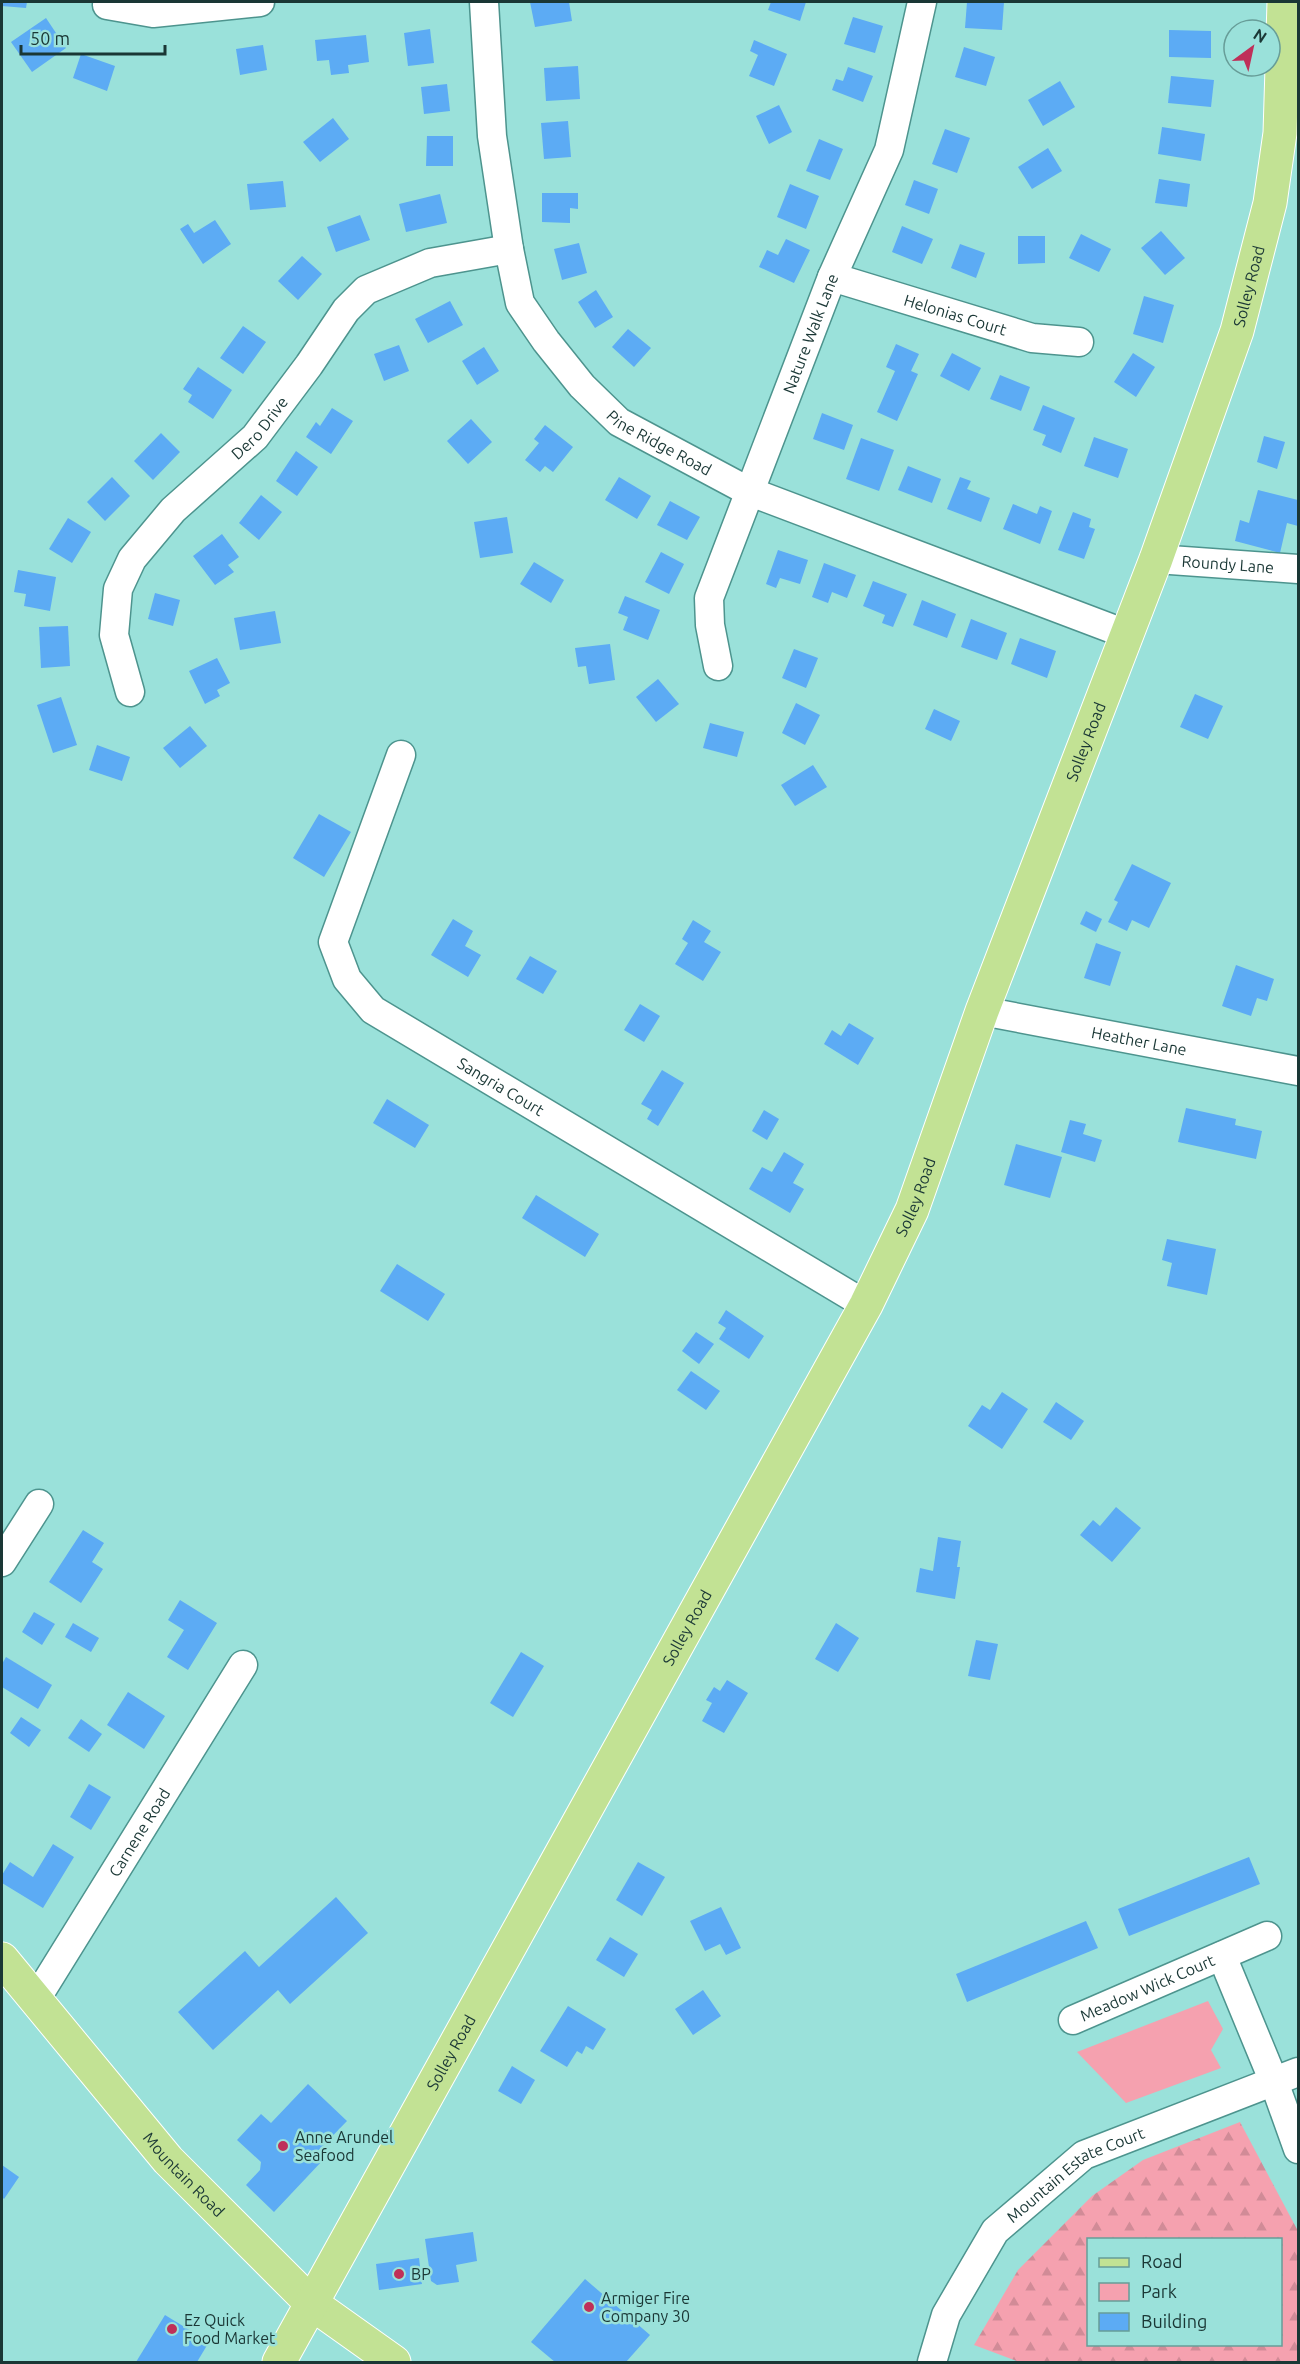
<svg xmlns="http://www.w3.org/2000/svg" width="1300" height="2364" viewBox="0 0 1300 2364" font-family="Ubuntu,sans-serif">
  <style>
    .forest { fill: url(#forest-firs); fill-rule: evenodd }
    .park { fill: #f5a1af }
    .building { fill: #5cabf4 }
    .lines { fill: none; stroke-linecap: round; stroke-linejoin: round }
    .minor-casing { stroke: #4d948e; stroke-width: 31 }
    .major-casing { stroke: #fff; stroke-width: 35 }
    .minor { stroke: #fff; stroke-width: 28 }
    .major { stroke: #c2e294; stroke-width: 33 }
    .poi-dot { fill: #bf3059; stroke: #9ae1da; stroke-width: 2 }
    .labels { text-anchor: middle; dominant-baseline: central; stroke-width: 5; stroke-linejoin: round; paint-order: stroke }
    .street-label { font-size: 16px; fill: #1a3735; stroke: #9ae1da }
    .poi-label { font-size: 16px; fill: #1a3735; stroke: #9ae1da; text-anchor: start }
  </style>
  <defs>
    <pattern id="forest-firs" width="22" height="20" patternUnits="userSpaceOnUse" patternTransform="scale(1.5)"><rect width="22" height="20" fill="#f5a1af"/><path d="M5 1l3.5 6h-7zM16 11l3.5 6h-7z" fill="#d18b97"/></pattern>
  </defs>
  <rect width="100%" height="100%" fill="#9ae1da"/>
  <path class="forest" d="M1240,2122L1298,2231V2362H1019L974,2345L1018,2270L1092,2196L1143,2160ZM1088,2240H1280V2344H1088Z"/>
  <polygon class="park" points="1208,2001 1223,2029 1211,2050 1221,2068 1126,2103 1077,2052"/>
  <g class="building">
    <polygon points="2,2 27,2 26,8 2,6"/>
    <polygon points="530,2 569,2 572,21 535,27"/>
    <polygon points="771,2 806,2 800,21 768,10"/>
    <polygon points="967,2 1004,2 1002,30 965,28"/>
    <polygon points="853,17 883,26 875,53 844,44"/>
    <polygon points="46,18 66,48 32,72 11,42"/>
    <polygon points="430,29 434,63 408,66 404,33"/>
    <polygon points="1169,30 1211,31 1211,58 1169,57"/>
    <polygon points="366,35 369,62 348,65 349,73 331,75 329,60 317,61 315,40"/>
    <polygon points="754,40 787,54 774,86 749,76 758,55 750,51"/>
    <polygon points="263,45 267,70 240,75 236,49"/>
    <polygon points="964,47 995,57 986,86 955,77"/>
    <polygon points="81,54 115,66 107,91 73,78"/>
    <polygon points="578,66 580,99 546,101 544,68"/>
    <polygon points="848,67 873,76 863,102 832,90 836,79 843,81"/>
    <polygon points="1171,76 1214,80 1211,107 1168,103"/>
    <polygon points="1060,81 1075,107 1043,126 1028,100"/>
    <polygon points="447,84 450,111 424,114 421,87"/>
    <polygon points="779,105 792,132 769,144 756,116"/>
    <polygon points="333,118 349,139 320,162 303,142"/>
    <polygon points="568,121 571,157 544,159 541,123"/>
    <polygon points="1162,127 1205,134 1201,161 1158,154"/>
    <polygon points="945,129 970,138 957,173 932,164"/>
    <polygon points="427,136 453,136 453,166 426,166"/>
    <polygon points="819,139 843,149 830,180 806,171"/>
    <polygon points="1048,148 1062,171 1032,189 1018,167"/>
    <polygon points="1159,179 1190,184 1187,207 1155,203"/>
    <polygon points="914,180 938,189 929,214 905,205"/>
    <polygon points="283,181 286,207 250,210 247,184"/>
    <polygon points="790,184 819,196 806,229 777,217"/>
    <polygon points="542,193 578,193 578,209 570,208 570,223 542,222"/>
    <polygon points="440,194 447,223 406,232 399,204"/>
    <polygon points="360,215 370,240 336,252 327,227"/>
    <polygon points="215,220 231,244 203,264 180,229 188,224 194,233"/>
    <polygon points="902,226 933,239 922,264 892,252"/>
    <polygon points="1161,231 1185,258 1165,275 1141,248"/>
    <polygon points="1081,234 1111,249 1099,272 1069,258"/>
    <polygon points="1018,236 1045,236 1045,263 1018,264"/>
    <polygon points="786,239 810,250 794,283 759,267 767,250 778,255"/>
    <polygon points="579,243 587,273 562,280 554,249"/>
    <polygon points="960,244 985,253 976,278 951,268"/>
    <polygon points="302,256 322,274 298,300 278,281"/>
    <polygon points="596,290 613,317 595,328 578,302"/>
    <polygon points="1144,296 1174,305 1163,343 1133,334"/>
    <polygon points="450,301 463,325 428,343 415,319"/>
    <polygon points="243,326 266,342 243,374 220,358"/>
    <polygon points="628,329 651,348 634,367 612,347"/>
    <polygon points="896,344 919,354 911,371 918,374 897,421 877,412 895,371 886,367"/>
    <polygon points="399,345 409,371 384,381 374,354"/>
    <polygon points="484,347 499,371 477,385 462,361"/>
    <polygon points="952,353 981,368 969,391 940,376"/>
    <polygon points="1133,353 1155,367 1136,397 1114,382"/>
    <polygon points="198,367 232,390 213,419 188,402 192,395 183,389"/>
    <polygon points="1000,375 1030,387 1021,411 990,399"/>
    <polygon points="1043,405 1075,418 1061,453 1042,445 1046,435 1033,430"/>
    <polygon points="332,408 353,421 331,454 306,437 316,422 320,426"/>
    <polygon points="822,413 853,425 844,450 813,439"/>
    <polygon points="471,419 492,442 468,464 447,441"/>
    <polygon points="545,425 573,447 553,472 545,466 540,472 525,460 539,443 534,439"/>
    <polygon points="161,433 180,452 153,480 134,461"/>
    <polygon points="1264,436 1285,442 1277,469 1257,462"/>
    <polygon points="1094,437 1128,449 1118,478 1084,466"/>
    <polygon points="861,438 894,450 879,491 846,479"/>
    <polygon points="296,451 318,467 297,496 276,481"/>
    <polygon points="908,466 941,479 932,503 898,490"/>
    <polygon points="112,477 130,496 105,521 87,502"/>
    <polygon points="619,477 651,496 637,519 605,500"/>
    <polygon points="960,477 971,481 967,489 990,498 981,522 947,509"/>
    <polygon points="1258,490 1298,500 1298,526 1287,523 1280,553 1235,541 1240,520 1249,523"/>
    <polygon points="261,495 282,512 259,540 239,523"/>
    <polygon points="670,501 700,517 687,540 657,525"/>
    <polygon points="1013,504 1037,514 1040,506 1052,511 1040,544 1003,529"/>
    <polygon points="1073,512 1091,519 1089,527 1095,529 1084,559 1058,550"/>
    <polygon points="507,517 513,553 480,558 474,522"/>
    <polygon points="68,518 91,532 72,563 49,549"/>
    <polygon points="222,534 239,557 228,565 234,572 215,585 193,556"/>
    <polygon points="778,550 808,560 800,584 780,578 776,588 766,584"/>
    <polygon points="661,552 684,564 669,594 645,582"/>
    <polygon points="534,562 564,580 551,603 520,584"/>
    <polygon points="824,563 856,575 847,598 832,592 828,603 812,597"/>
    <polygon points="18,570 56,577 50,611 24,606 26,594 14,592"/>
    <polygon points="873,581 907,594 893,627 882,623 885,615 863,606"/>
    <polygon points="155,593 180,600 173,626 148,619"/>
    <polygon points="625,596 660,610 648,640 623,630 628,617 618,613"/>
    <polygon points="922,600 956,614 947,638 913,625"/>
    <polygon points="275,611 281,643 240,650 234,618"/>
    <polygon points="971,619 1007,633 997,660 961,647"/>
    <polygon points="68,626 70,666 41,668 39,627"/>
    <polygon points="1020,638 1056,651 1047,678 1011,664"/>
    <polygon points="610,644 615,680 589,684 586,666 578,667 575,648"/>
    <polygon points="794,649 818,658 806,688 782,678"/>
    <polygon points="217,658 230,683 217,690 220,696 205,704 189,671"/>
    <polygon points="658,679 679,704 656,722 636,697"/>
    <polygon points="1195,694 1223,706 1208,739 1180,727"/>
    <polygon points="61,697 77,745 53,753 37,705"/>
    <polygon points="796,703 820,715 805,745 782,733"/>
    <polygon points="934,709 960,721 951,741 925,729"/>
    <polygon points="710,723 744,732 737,757 703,748"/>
    <polygon points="190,726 207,746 180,768 163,748"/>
    <polygon points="97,745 130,757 122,781 89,770"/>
    <polygon points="813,765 827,787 795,806 781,785"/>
    <polygon points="319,814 351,832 324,877 293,858"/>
    <polygon points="1132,864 1171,883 1149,928 1132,920 1127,931 1108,922 1118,902 1114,900"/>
    <polygon points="1086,911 1102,919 1096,932 1080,924"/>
    <polygon points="453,919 473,931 465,946 481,955 468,977 431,955"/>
    <polygon points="693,920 711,931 704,942 721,952 703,981 675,964 688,943 682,939"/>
    <polygon points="1096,943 1121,952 1110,986 1084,978"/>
    <polygon points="530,956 557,971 543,994 516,979"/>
    <polygon points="1236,965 1274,979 1267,1001 1257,998 1251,1016 1222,1006"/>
    <polygon points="640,1004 660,1016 644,1042 624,1030"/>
    <polygon points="849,1023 874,1038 858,1065 824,1044 832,1030 841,1036"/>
    <polygon points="662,1070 684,1083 658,1126 647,1119 652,1110 641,1104"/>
    <polygon points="387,1099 429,1125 415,1148 373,1123"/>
    <polygon points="1186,1108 1236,1119 1235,1125 1262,1131 1256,1159 1178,1142"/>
    <polygon points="764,1110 779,1119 767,1140 752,1131"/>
    <polygon points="1070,1120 1086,1124 1083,1134 1102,1140 1095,1162 1061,1152"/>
    <polygon points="1016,1144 1062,1157 1050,1198 1004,1185"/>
    <polygon points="784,1152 804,1164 793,1183 804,1189 790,1213 749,1189 762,1167 772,1172"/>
    <polygon points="536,1195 599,1234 585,1257 522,1218"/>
    <polygon points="1167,1239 1216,1249 1207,1295 1167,1286 1172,1263 1162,1260"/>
    <polygon points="397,1264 445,1294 428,1321 380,1291"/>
    <polygon points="726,1310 764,1336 749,1359 719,1339 726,1328 718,1323"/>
    <polygon points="696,1332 714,1344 699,1364 682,1351"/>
    <polygon points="691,1371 720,1391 706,1410 677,1390"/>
    <polygon points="1002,1392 1028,1409 1002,1449 968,1426 982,1405 990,1410"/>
    <polygon points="1056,1402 1084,1421 1071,1440 1043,1422"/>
    <polygon points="1116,1507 1141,1528 1112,1562 1080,1535 1093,1520 1100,1526"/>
    <polygon points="83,1530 104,1543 92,1562 103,1569 81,1603 49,1582"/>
    <polygon points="938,1537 961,1541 957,1567 960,1567 955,1599 916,1592 920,1568 933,1571"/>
    <polygon points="180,1600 217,1623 188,1670 167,1657 184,1630 168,1620"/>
    <polygon points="34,1612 55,1624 42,1645 22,1632"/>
    <polygon points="73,1623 99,1638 91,1652 65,1637"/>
    <polygon points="836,1623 859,1638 838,1672 815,1659"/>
    <polygon points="976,1640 998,1644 990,1680 968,1676"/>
    <polygon points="521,1652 544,1666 513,1717 490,1703"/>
    <polygon points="6,1657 52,1685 38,1709 2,1687 2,1664"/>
    <polygon points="727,1680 748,1693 724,1733 702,1721 712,1703 706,1700 714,1687 720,1691"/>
    <polygon points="128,1692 165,1716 144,1749 107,1725"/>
    <polygon points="21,1717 41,1730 29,1747 10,1733"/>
    <polygon points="81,1719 102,1734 89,1752 68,1738"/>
    <polygon points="89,1784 111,1797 91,1830 70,1817"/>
    <polygon points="53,1844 74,1857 43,1908 2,1883 2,1875 10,1862 33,1877"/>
    <polygon points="1249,1857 1260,1884 1129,1936 1118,1909"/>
    <polygon points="638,1862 665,1877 642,1916 616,1900"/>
    <polygon points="336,1897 368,1933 290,2004 278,1990 213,2050 178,2012 245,1951 259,1967"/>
    <polygon points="721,1907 741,1948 726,1955 720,1944 705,1951 690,1921"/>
    <polygon points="1086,1921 1098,1948 967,2002 956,1974"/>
    <polygon points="610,1937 638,1954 624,1977 596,1960"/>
    <polygon points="703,1990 721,2016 693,2035 675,2009"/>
    <polygon points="568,2006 606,2029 593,2050 586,2046 582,2054 577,2051 567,2067 540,2051"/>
    <polygon points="512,2066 535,2080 521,2104 498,2091"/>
    <polygon points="308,2084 347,2121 316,2153 323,2160 274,2212 246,2185 260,2170 261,2162 237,2140 261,2114 271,2123"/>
    <polygon points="2,2165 19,2177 4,2199 2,2197"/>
    <polygon points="473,2232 477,2261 456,2265 459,2282 437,2285 431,2281 425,2239"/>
    <polygon points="419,2258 422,2284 379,2290 376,2264"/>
    <polygon points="585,2279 650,2335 626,2362 555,2362 531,2342"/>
    <polygon points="165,2315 209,2342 197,2362 136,2362"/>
  </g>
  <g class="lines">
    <defs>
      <g id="minor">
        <path id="s1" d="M484,2L492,136L509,249L520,303L546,341L582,386L619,422L748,491L1126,634"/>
        <polyline points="107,5 153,13 260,2"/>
        <path id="s2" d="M832,277L1032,338L1079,342"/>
        <path id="s3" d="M1156,559L1298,569"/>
        <path id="s4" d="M718,666L710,625L709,598L832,277L889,150L922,2"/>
        <path id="s5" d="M130,692L114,635L118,589L132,559L173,510L255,437L309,365L346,310L366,290L430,263L509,249"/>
        <path id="s6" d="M401,755L333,942L347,979L373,1010L866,1305"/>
        <path id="s7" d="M982,1011L1298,1071"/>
        <polyline points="2,1562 39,1504"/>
        <polyline points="1222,1956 1274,2082 1298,2149"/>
        <path id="s8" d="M36,1999L243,1665"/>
        <path id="s9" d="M1073,2020L1267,1936"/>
        <path id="s10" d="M932,2362L946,2315L995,2231L1084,2155L1298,2072"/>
      </g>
      <g id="major">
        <path id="s11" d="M2,1959L168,2160L311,2303L394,2362"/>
        <path id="s12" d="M279,2362L866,1305L912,1210L982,1011L1156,559L1237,331L1270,203L1280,133L1284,2"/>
      </g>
    </defs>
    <use href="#minor" class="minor-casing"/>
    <use href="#major" class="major-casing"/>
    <use href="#minor" class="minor"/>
    <use href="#major" class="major"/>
  </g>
  <g class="poi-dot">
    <circle cx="283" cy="2146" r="6"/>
    <circle cx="399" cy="2274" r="6"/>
    <circle cx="589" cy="2307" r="6"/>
    <circle cx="172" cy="2329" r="6"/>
  </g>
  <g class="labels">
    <g class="street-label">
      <text stroke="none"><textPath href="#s12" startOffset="2298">Solley Road</textPath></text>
      <text stroke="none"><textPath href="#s2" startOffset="129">Helonias Court</textPath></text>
      <text stroke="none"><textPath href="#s4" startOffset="352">Nature Walk Lane</textPath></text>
      <text stroke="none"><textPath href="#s5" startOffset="322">Dero Drive</textPath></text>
      <text stroke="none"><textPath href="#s1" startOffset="504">Pine Ridge Road</textPath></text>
      <text stroke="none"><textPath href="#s3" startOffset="72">Roundy Lane</textPath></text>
      <text stroke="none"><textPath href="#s12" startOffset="1814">Solley Road</textPath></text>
      <text stroke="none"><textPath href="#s7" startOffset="160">Heather Lane</textPath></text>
      <text stroke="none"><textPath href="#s6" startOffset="428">Sangria Court</textPath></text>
      <text stroke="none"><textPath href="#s12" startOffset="1328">Solley Road</textPath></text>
      <text stroke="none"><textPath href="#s12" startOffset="840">Solley Road</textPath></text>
      <text stroke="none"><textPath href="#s8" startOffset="196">Carnene Road</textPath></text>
      <text stroke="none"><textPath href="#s9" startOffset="81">Meadow Wick Court</textPath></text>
      <text stroke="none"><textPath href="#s12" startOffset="354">Solley Road</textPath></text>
      <text stroke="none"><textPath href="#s11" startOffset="282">Mountain Road</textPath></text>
      <text stroke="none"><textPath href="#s10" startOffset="246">Mountain Estate Court</textPath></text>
    </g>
    <g class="poi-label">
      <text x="295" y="2137">Anne Arundel<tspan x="295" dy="18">Seafood</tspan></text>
      <text x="411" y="2274">BP</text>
      <text x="601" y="2298">Armiger Fire<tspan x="601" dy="18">Company 30</tspan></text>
      <text x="184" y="2320">Ez Quick<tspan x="184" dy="18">Food Market</tspan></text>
    </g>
  </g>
  <rect width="1300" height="2364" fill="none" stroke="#1a3735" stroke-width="6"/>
  <rect x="1087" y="2238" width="195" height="108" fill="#9ae1da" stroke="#679d98" stroke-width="1.5"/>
  <rect x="1099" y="2258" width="30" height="9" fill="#c2e294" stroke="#679d98" stroke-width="1.5"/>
  <text x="1141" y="2268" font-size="18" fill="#1a3735">Road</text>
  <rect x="1099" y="2283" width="30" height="18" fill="#f5a1af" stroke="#679d98" stroke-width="1.5"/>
  <text x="1141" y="2298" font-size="18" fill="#1a3735">Park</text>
  <rect x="1099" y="2313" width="30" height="18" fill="#5cabf4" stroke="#679d98" stroke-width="1.5"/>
  <text x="1141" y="2328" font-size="18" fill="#1a3735">Building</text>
  <g transform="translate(1252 48) rotate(33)"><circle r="28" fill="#9ae1da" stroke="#679d98" stroke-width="1.5"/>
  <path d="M0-4.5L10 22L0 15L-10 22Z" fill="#bf3059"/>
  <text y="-9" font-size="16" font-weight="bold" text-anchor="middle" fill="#1a3735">N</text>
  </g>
  <path d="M21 45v9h144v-9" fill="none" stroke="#1a3735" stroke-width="3"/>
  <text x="30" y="45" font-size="18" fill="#1a3735" stroke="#9ae1da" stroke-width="4.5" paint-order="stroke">50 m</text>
</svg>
